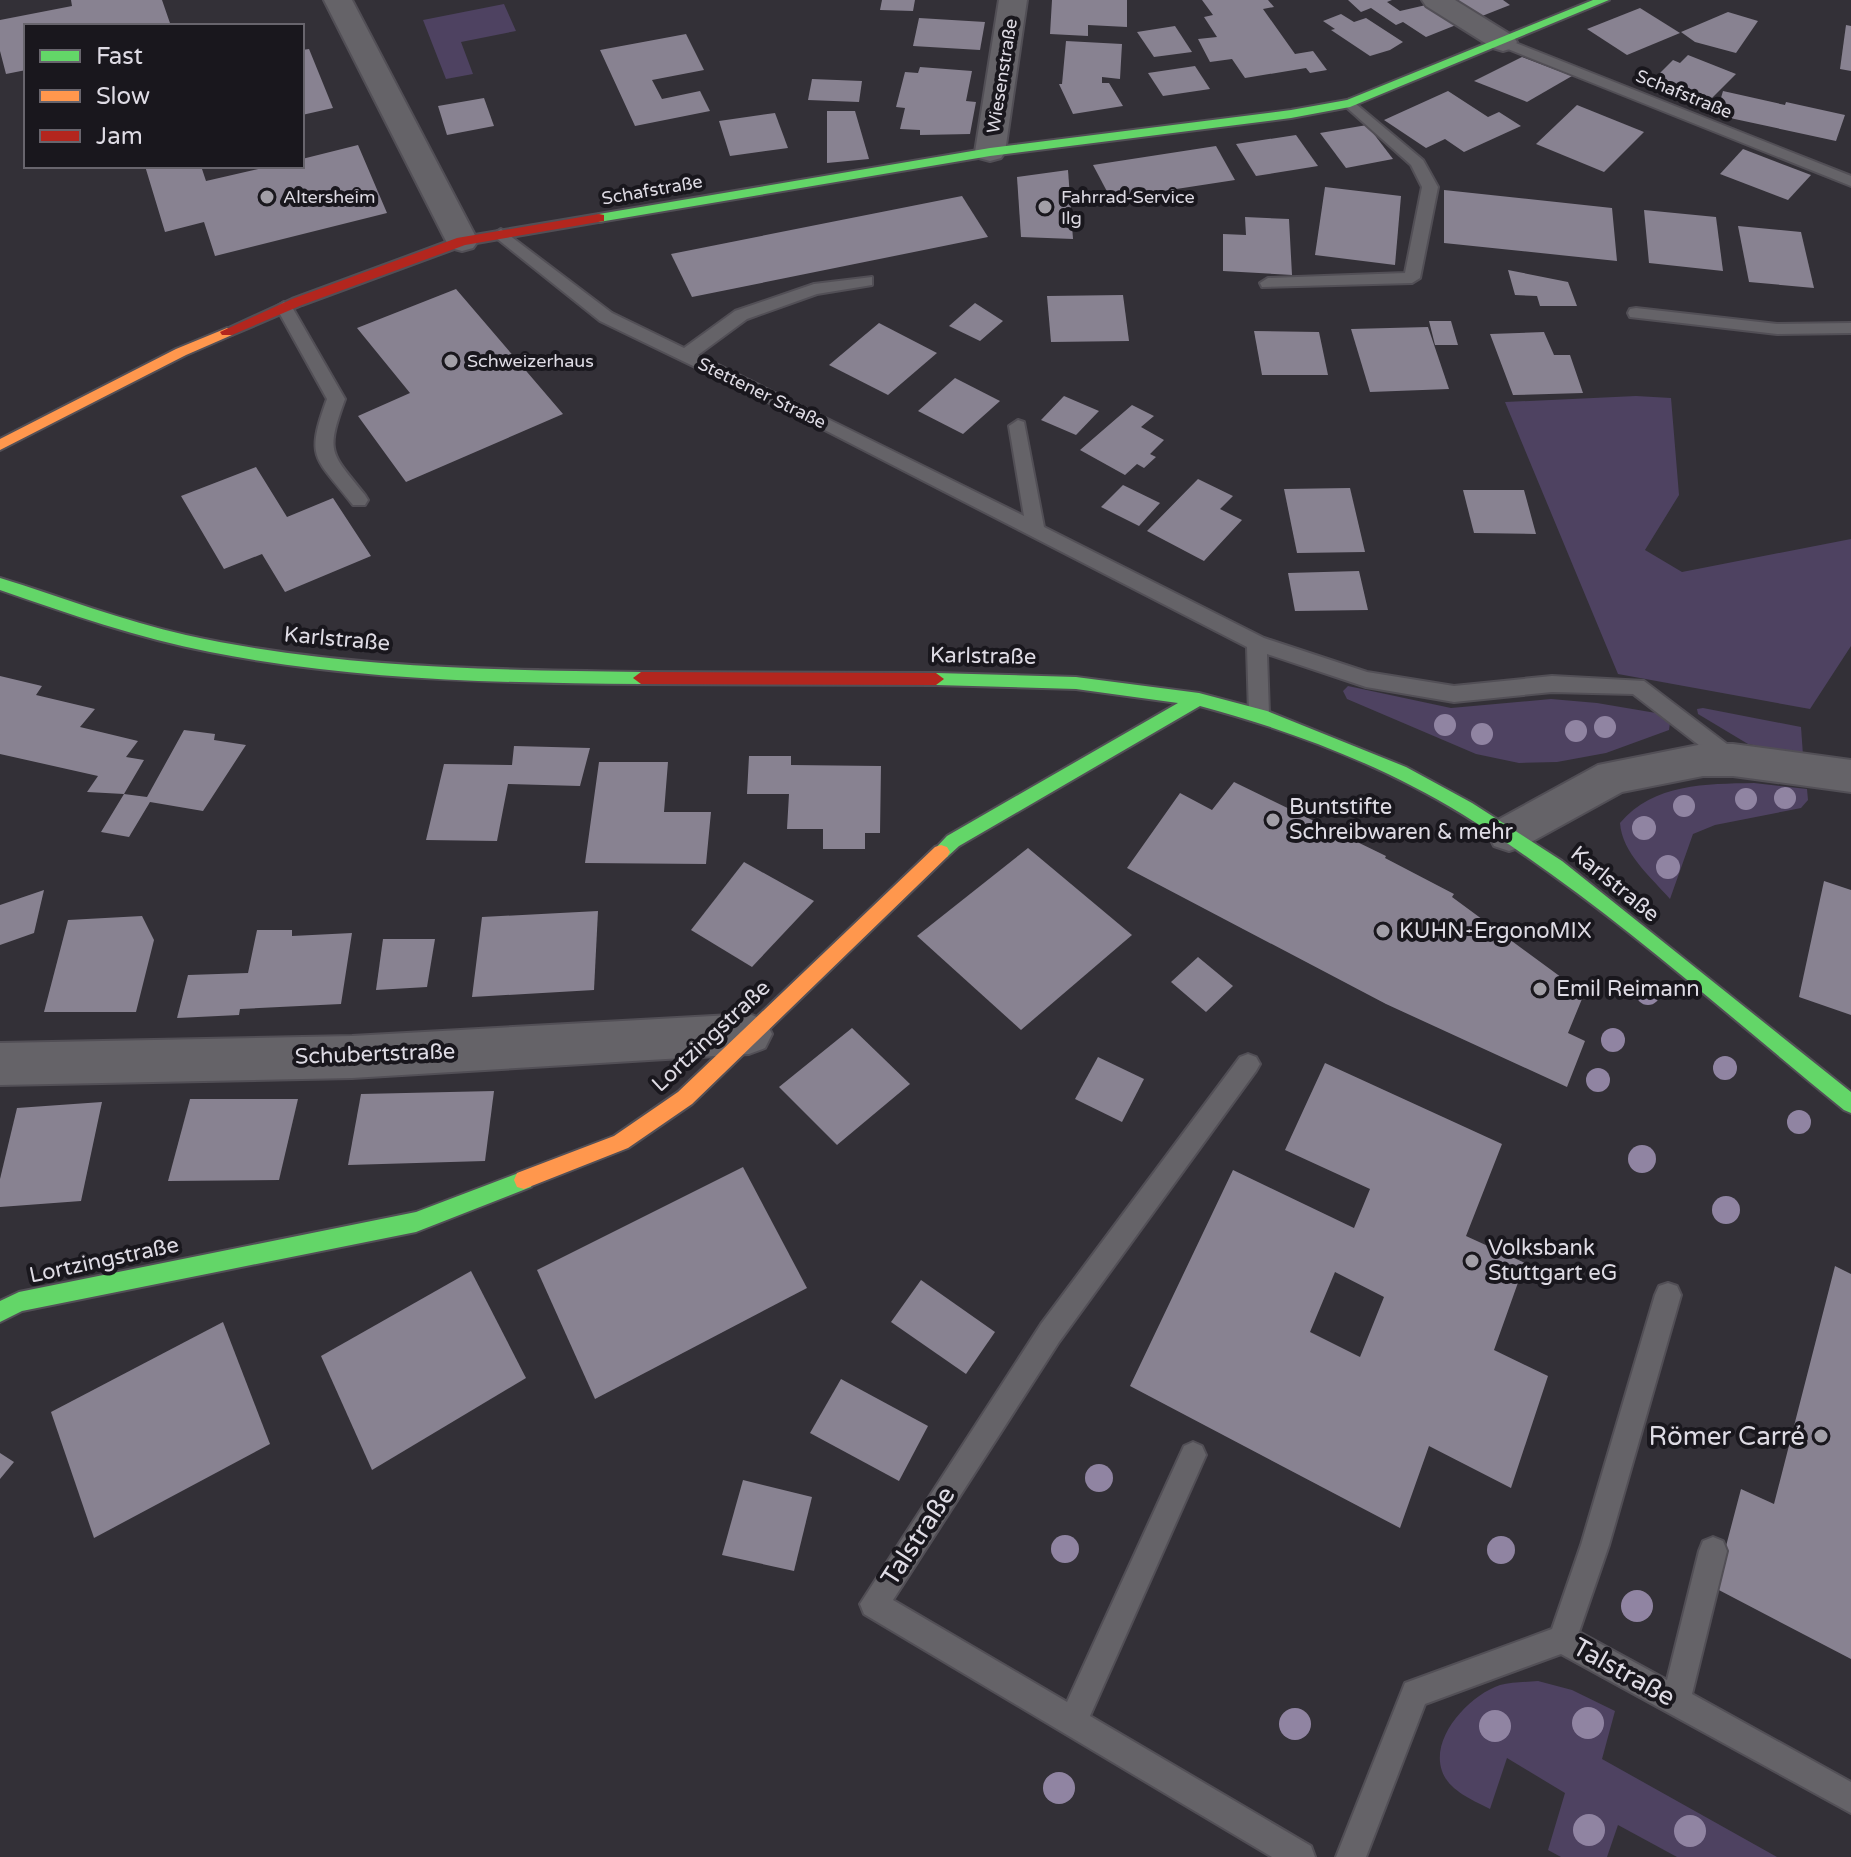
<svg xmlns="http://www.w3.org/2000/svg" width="1851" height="1857" viewBox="0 0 1851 1857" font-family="'Varela Round',sans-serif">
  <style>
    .green { fill: #4e4261 }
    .building { fill: #888291; fill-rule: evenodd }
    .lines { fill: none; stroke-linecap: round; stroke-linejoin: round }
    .lane-casing { stroke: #524f56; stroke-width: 4 }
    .street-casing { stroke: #524f56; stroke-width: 4 }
    .fast-casing { stroke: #524f56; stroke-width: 4 }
    .slow-casing { stroke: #524f56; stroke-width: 4 }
    .jam-casing { stroke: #524f56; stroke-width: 4 }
    .lane { fill: #656368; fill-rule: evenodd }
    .street { fill: #656368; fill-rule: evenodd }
    .fast { fill: #63d668; fill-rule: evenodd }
    .slow { fill: #ff974d; fill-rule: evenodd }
    .jam { fill: #b3261e; fill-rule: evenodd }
    .tree { fill: #9084a2 }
    .poi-dot { fill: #a29fa7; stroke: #19171d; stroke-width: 3 }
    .labels { text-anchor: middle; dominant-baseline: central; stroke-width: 8; stroke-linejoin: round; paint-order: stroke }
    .far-street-label { font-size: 18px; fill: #dedbe4; stroke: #19171d }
    .far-poi-label { font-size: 18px; fill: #dedbe4; stroke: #19171d; text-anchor: start }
    .street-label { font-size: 22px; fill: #dedbe4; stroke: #19171d }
    .poi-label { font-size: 22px; fill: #dedbe4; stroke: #19171d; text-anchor: start }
    .near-poi-label { font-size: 26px; fill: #dedbe4; stroke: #19171d; text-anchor: end }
    .near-street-label { font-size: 26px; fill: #dedbe4; stroke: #19171d }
  </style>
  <rect width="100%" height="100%" fill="#333037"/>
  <g class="green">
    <polygon points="504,4 516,31 461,42 473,74 446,79 423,20"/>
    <polygon points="1636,396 1671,398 1679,495 1645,550 1682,572 1851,539 1851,646 1810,709 1618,674 1505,402"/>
    <polygon points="1348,686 1451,708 1551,699 1597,703 1656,713 1670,723 1669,730 1606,753 1557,762 1519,763 1476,754 1347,699 1343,691"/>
    <polygon points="1703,708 1801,727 1803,755 1748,744 1698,714 1697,709"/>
    <path d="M1754,783L1807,789L1808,800L1801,808L1715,825L1693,834L1670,899C1651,877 1622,853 1620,823C1654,783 1706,784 1754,783Z"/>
    <path d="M1538,1681L1572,1690L1615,1711L1602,1759L1777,1857H1677L1618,1825L1607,1857H1561L1548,1850L1565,1793L1507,1758L1490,1809C1473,1800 1449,1791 1442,1771C1430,1737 1470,1695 1500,1685C1511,1682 1526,1682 1538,1681Z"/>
  </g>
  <g class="building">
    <polygon points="71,0 162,0 171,26 26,26 26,70 6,74 0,51 0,20 72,6"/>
    <polygon points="882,0 915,0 913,11 880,10"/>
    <polygon points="1052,0 1127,0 1127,27 1088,25 1088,36 1050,34"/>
    <polygon points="1202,0 1268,0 1274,7 1263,9 1295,54 1313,51 1327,70 1310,73 1306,68 1245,78 1232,59 1210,62 1198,39 1217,37 1204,17 1213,15"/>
    <polygon points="1348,0 1392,0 1387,2 1400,11 1426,5 1456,25 1426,37 1403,22 1396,25 1371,8 1361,12"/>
    <polygon points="1448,0 1503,0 1510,5 1477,18"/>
    <polygon points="1640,8 1680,33 1627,55 1587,29"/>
    <polygon points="1728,12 1758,21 1736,53 1695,42 1681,32"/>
    <polygon points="1341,14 1354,22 1366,18 1403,42 1390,50 1370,56 1331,30 1335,29 1323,21"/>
    <polygon points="919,18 985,22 980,50 913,46"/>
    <polygon points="1846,25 1851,26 1851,71 1840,69"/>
    <polygon points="1175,26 1192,52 1154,57 1137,32"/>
    <polygon points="686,34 704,70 652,80 662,99 700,91 710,111 635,126 600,50"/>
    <polygon points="1066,41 1122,44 1120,79 1102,77 1102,83 1109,83 1123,106 1073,114 1059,84 1062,84"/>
    <polygon points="309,49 333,108 302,115 302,50"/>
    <polygon points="1688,55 1736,74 1709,101 1653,80 1673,60 1680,63"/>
    <polygon points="1522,57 1572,76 1527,102 1474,81"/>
    <polygon points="1195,66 1210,89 1163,96 1148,73"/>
    <polygon points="920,67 972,71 966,101 976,102 970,134 920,135 920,130 900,129 905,108 896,107 905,72 918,73"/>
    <polygon points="812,79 862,81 859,102 808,100"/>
    <polygon points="1448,91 1488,117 1499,112 1521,126 1464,152 1445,139 1426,148 1384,120"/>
    <polygon points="1723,91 1785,105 1786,102 1845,115 1836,141 1716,115"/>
    <polygon points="484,98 494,126 447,135 438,106"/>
    <polygon points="1577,105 1644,132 1604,172 1536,144"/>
    <polygon points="827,111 855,111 869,159 827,163"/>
    <polygon points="775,113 788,148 730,156 719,121"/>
    <polygon points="1367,125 1393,159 1346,168 1320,133"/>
    <polygon points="1296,135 1318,166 1256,176 1236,144"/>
    <polygon points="358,145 387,213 215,256 204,222 165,232 145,166 201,166 206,181 271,166 302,166 302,159"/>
    <polygon points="1216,146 1235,180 1111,199 1093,165"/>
    <polygon points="1743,149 1811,175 1788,200 1720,174"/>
    <polygon points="1068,170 1073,239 1021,237 1017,177"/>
    <polygon points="1325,187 1401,196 1395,265 1315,255"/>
    <polygon points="1444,190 1612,208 1617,261 1444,243"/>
    <polygon points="962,196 988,237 692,297 671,254"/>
    <polygon points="1644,210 1716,217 1723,271 1649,263"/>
    <polygon points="1245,217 1289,219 1292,275 1223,271 1223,234 1246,235"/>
    <polygon points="1738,226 1801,232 1814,288 1749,282"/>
    <polygon points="1508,270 1568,282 1577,306 1540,306 1537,296 1515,295"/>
    <polygon points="456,289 563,414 406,482 358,416 410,393 357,328"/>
    <polygon points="1123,295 1129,341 1051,342 1047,296"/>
    <polygon points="975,303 1003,321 980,341 949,326"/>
    <polygon points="1429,321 1451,321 1458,345 1435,345"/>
    <polygon points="879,323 937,353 888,395 829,365"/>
    <polygon points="1428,327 1449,389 1370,392 1351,329"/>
    <polygon points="1254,331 1319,332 1328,375 1262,375"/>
    <polygon points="1544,332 1554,355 1570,355 1583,393 1513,395 1490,334"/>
    <polygon points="955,378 1000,401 963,434 918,411"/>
    <polygon points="1064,396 1099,411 1076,435 1041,420"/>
    <polygon points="1132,405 1154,416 1141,427 1164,440 1150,454 1156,457 1144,468 1137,464 1125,475 1080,450"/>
    <polygon points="256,467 287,517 333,498 371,556 285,592 262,554 224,569 181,496"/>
    <polygon points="1198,479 1233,496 1220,509 1242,520 1204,561 1147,531"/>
    <polygon points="1123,485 1160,503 1139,526 1101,507"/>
    <polygon points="1350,488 1365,552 1297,553 1284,489"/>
    <polygon points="1463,490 1524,490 1536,534 1474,533"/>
    <polygon points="1359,571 1368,610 1295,611 1288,573"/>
    <polygon points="0,676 42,686 36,695 95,709 80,727 138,741 126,757 144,760 124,794 87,792 98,776 0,754"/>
    <polygon points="184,730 215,734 214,740 246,745 203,811 150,802 129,837 101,832 124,794 147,797"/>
    <polygon points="514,746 590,748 580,786 508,784 497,841 426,840 444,764 512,765"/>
    <polygon points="749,756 791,756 791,765 881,766 880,833 865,833 865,849 823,849 823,829 787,829 789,794 747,794"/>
    <polygon points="599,762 668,762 664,812 711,812 706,864 585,863"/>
    <polygon points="1234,782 1386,856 1385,858 1454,894 1452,897 1584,994 1568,1033 1585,1041 1567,1087 1386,1004 1127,868 1180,793 1212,810"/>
    <polygon points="1028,848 1132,935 1021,1030 917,936"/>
    <polygon points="744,862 814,901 752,967 691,930"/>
    <polygon points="1824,881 1851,890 1851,1015 1799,997"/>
    <polygon points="44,890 34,933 0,945 0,905"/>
    <polygon points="598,911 594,990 472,997 482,917"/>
    <polygon points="142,916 154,940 136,1012 44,1012 68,920"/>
    <polygon points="257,930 292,930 292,936 352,933 341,1004 240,1009 239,1015 177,1018 188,975 248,973"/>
    <polygon points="383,939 435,939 427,987 376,990"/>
    <polygon points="1198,957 1233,986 1206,1012 1171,982"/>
    <polygon points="852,1028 910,1084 837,1145 779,1087"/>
    <polygon points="1098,1057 1144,1079 1122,1122 1075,1099"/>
    <path d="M1325,1063L1502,1144L1466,1236L1525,1263L1494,1350L1548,1376L1511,1488L1429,1446L1400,1528L1130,1386L1233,1170L1354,1228L1370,1189L1285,1150ZM1335,1272L1384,1297L1360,1357L1310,1332Z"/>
    <polygon points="494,1091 485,1161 348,1165 361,1094"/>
    <polygon points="190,1099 298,1099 279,1180 168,1181"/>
    <polygon points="102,1102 81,1201 0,1207 0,1179 17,1108"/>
    <polygon points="743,1167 807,1288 595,1399 537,1270"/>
    <polygon points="1835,1266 1851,1274 1851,1659 1715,1588 1741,1489 1774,1504"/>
    <polygon points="471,1271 526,1378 372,1470 321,1356"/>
    <polygon points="921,1280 995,1332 966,1374 891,1322"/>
    <polygon points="223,1322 270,1444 94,1538 51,1412"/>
    <polygon points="841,1379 928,1426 899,1481 810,1433"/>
    <polygon points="0,1453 14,1462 0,1479"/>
    <polygon points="743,1480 812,1497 794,1571 722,1555"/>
  </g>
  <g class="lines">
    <defs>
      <g id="lane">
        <polygon points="1503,38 1851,176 1851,186 1498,45 1498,39"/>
        <polygon points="1350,99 1423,160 1438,187 1420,278 1412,283 1262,287 1260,283 1268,278 1405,273 1422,187 1411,165 1345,106 1343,103"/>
        <polygon points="501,229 612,313 684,348 735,311 814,284 872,277 872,285 817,294 747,319 698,355 1024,516 1009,426 1018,420 1024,422 1044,527 1264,638 1367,672 1454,686 1552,676 1644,681 1740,754 1743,760 1740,766 1726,766 1633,694 1552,692 1454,702 1366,687 1267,654 1269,714 1266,720 1252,720 1249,714 1247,647 815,425 600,321 495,237 493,234"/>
        <path d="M284,302L292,307L345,399C325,454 331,452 365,495L368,500L365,505H353C315,456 305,460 327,399L276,307Z"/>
        <polygon points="1636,308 1777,324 1851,323 1851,333 1777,334 1630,317 1628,313 1630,309"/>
        <polygon points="1248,1054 1256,1057 1260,1064 1256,1071 1059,1342 893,1600 1067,1702 1184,1446 1193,1442 1202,1446 1206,1455 1090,1716 1311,1846 1315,1857 1272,1857 864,1614 860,1604 1041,1324 1240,1057"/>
        <polygon points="1668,1283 1677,1286 1681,1295 1609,1545 1579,1632 1667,1680 1699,1551 1703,1541 1713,1537 1723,1541 1727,1551 1692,1694 1851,1782 1851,1813 1561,1654 1425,1704 1366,1857 1336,1857 1405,1683 1552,1629 1581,1545 1655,1295 1659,1286"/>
      </g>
      <g id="street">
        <polygon points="324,0 352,0 478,241 473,248 462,251 451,248 446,241"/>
        <polygon points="999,0 1027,0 1005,152 1001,158 990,161 979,158 975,152"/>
        <polygon points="1422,0 1455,0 1513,36 1517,42 1513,48 1503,51 1493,48 1426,6"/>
        <polygon points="1703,744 1733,744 1851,760 1851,792 1733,776 1703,776 1622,792 1524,846 1509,851 1494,846 1488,834 1494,822 1598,765"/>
        <polygon points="749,1014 765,1020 772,1034 765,1048 749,1054 352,1078 0,1085 0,1043 352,1036"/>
      </g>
      <g id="fast">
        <polygon points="1593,0 1609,0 1350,107 1291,118 990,156 599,222 593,218 599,214 990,148 1291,110 1347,100"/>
        <path d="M0,578C62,597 123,621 186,635C336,668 489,670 641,672L649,678L641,684C497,683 352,680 210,652C138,638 69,614 0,590Z"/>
        <path d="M936,673L1076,677L1199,693L1267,711L1406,767L1472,803L1562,861L1851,1092V1113L1844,1110C1720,1009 1599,899 1462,814C1382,765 1290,730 1200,706L959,846L947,857H935L932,852L947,836L1178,703L1076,689L936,685L928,679Z"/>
        <polygon points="524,1171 531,1173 534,1180 531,1187 416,1232 22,1311 0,1322 0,1301 19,1292 416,1212"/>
      </g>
      <g id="slow">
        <polygon points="227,328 234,332 232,335 186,355 0,450 0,439 176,349"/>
        <polygon points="941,845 947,847 950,852 947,857 692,1104 628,1148 524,1189 517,1187 514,1180 517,1173 614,1136 678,1092 935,847"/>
      </g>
      <g id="jam">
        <polygon points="599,214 604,215 604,221 465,245 302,305 232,335 222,335 220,332 292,299 457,238"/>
        <polygon points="641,672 936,673 944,679 936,685 641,684 633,678"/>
      </g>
    </defs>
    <use href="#lane" class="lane-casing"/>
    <use href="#street" class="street-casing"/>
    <use href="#fast" class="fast-casing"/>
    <use href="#slow" class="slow-casing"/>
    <use href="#jam" class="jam-casing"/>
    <use href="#lane" class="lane"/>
    <use href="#street" class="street"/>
    <use href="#fast" class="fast"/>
    <use href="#slow" class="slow"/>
    <use href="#jam" class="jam"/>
  </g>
  <g class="tree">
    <circle cx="1445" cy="725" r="11"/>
    <circle cx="1605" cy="727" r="11"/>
    <circle cx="1576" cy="731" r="11"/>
    <circle cx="1482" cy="734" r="11"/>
    <circle cx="1785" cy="798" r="11"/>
    <circle cx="1746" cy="799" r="11"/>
    <circle cx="1684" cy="806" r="11"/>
    <circle cx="1644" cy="828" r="12"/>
    <circle cx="1668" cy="867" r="12"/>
    <circle cx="1648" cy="993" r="12"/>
    <circle cx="1613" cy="1040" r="12"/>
    <circle cx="1725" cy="1068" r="12"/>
    <circle cx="1598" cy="1080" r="12"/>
    <circle cx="1799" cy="1122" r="12"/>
    <circle cx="1642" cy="1159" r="14"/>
    <circle cx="1726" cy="1210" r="14"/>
    <circle cx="1099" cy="1478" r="14"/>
    <circle cx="1065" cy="1549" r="14"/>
    <circle cx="1501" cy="1550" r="14"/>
    <circle cx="1637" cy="1606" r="16"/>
    <circle cx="1588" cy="1723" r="16"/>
    <circle cx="1295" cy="1724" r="16"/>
    <circle cx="1495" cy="1726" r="16"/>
    <circle cx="1059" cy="1788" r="16"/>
    <circle cx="1589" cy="1830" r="16"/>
    <circle cx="1690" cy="1831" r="16"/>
  </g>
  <g class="poi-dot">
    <circle cx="267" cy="197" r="8"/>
    <circle cx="1045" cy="207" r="8"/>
    <circle cx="451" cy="361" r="8"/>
    <circle cx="1273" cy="820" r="8"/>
    <circle cx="1383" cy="931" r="8"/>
    <circle cx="1540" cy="989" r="8"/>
    <circle cx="1472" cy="1261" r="8"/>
    <circle cx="1821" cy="1436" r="8"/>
  </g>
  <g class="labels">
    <g class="far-street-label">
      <text transform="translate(1002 76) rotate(-81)">Wiesenstraße</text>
      <text transform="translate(1684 94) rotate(22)">Schafstraße</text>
      <text transform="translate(652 190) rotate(-10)">Schafstraße</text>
      <text transform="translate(762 393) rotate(26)">Stettener Straße</text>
    </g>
    <g class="far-poi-label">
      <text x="283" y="197">Altersheim</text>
      <text x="1061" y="197">Fahrrad-Service<tspan x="1061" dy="21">Ilg</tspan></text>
      <text x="467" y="361">Schweizerhaus</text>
    </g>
    <g class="street-label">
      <text transform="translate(337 639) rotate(5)">Karlstraße</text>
      <text transform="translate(983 656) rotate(1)">Karlstraße</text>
      <text transform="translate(1615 884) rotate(39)">Karlstraße</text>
      <text transform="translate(711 1036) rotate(-43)">Lortzingstraße</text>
      <text transform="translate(375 1054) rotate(-2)">Schubertstraße</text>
      <text transform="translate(104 1260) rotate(-12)">Lortzingstraße</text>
    </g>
    <g class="poi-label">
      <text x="1289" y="807">Buntstifte<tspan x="1289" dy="25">Schreibwaren &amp; mehr</tspan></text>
      <text x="1399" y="931">KUHN-ErgonoMIX</text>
      <text x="1556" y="989">Emil Reimann</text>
      <text x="1488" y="1248">Volksbank<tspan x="1488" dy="25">Stuttgart eG</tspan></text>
    </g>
    <g class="near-poi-label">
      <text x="1805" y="1436">Römer Carré</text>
    </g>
    <g class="near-street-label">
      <text transform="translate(918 1536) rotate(-57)">Talstraße</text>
      <text transform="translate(1624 1672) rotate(29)">Talstraße</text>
    </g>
  </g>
  <rect x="24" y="24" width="280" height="144" fill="#19171d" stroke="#68656d" stroke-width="2"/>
  <rect x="40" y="50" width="40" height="12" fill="#63d668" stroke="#68656d" stroke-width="2"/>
  <text x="96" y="64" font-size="24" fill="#dedbe4">Fast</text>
  <rect x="40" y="90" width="40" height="12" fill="#ff974d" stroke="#68656d" stroke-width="2"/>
  <text x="96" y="104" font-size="24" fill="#dedbe4">Slow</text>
  <rect x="40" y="130" width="40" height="12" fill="#b3261e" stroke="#68656d" stroke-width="2"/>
  <text x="96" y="144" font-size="24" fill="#dedbe4">Jam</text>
</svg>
